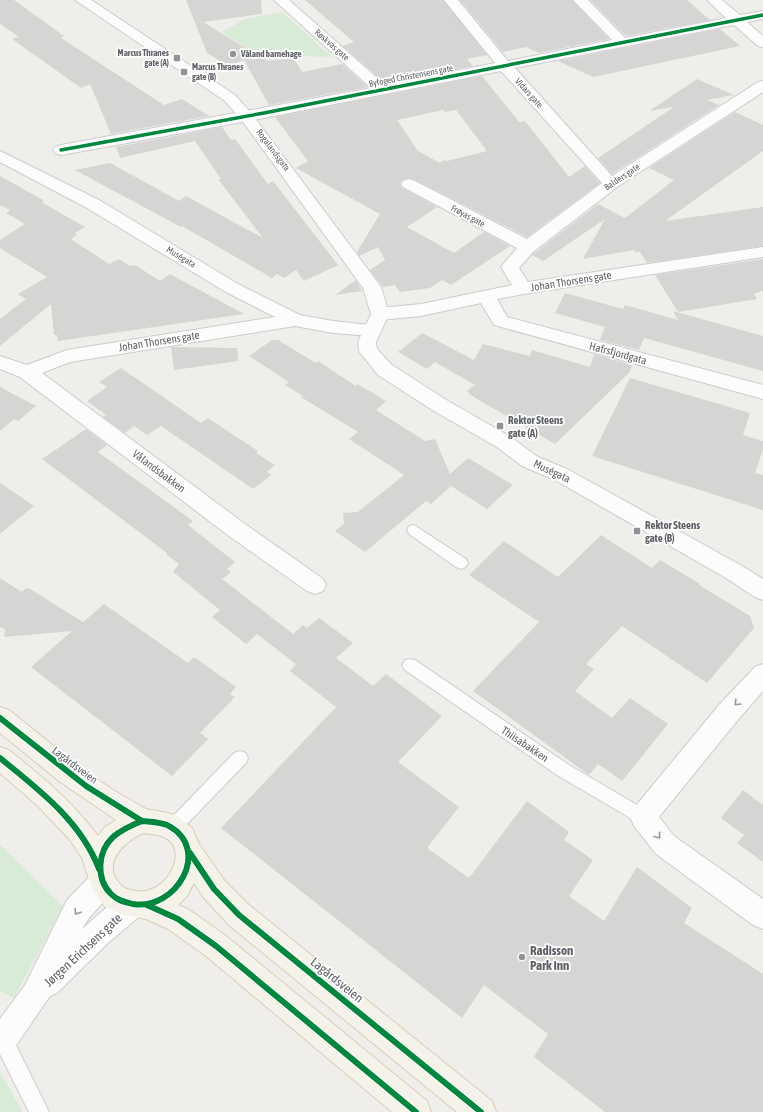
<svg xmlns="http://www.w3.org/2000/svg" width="763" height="1112" viewBox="0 0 763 1112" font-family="'Asap Condensed',sans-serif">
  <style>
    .green { fill: #d8ebd6 }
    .building { fill: #d6d5d3; fill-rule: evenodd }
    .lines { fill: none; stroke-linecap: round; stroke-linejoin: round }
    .service-casing { stroke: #cbcccc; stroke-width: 2 }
    .minor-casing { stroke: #cbcccc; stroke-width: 2 }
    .tertiary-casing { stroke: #cbcccc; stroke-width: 2 }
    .primary-casing { stroke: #d7ceb8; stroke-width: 2 }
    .service { fill: #fdfcfc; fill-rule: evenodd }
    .minor { fill: #fdfcfc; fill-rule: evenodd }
    .tertiary { fill: #fdfcfc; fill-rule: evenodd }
    .primary { fill: #f4f2e9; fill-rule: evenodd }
    .cycleway-far1-casing { stroke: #fff; stroke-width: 5 }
    .cycleway-casing { stroke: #fff; stroke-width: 8 }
    .cycleway-far1 { stroke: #00873e; stroke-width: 3.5 }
    .cycleway { stroke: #00873e; stroke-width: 6 }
    .oneway { stroke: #96999c }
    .poi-dot { fill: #919496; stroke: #fff; stroke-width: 1.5 }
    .labels { text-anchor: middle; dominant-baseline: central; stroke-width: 3.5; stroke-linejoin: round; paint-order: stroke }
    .far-street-label { font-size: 9px; fill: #5f6368; stroke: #fff }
    .far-poi-label { font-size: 9px; font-weight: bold; fill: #5f6368; stroke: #fff; text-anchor: start }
    .street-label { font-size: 11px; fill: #5f6368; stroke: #fff }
    .poi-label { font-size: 11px; font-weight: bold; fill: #5f6368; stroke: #fff; text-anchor: start }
    .near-street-label { font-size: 13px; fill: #5f6368; stroke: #fff }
    .near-poi-label { font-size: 13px; font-weight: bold; fill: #5f6368; stroke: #fff; text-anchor: start }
  </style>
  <rect width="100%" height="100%" fill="#efeeea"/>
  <g class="green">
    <polygon points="282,12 332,57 298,56 267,61 222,32 245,19"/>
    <polygon points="0,845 63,906 14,998 0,991"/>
    <polygon points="0,1072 23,1112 0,1112"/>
  </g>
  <g class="building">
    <polygon points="0,0 14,0 64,36 61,38 164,105 182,99 209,116 111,134 90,84 81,88 12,39 19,37 0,24"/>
    <polygon points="186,0 261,0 262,14 203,22 267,61 294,58 302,72 342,64 368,87 269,105 244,60 228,66 207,53"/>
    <polygon points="305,0 443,0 487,55 467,59 473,66 385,83 343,46 354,42"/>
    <polygon points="460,0 572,0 609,39 539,53 526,47 503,52"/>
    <polygon points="590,0 687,0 710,20 626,36"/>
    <polygon points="720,29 740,46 593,77 558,61"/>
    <path d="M482,76L519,122L525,121L569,177L585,166L600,183L527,237L416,180L409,178L403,180L400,183L402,188L437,207L407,227L454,253L484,232L510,246L451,285L442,280L430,288L400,292L395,285L383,287L370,270L385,260L378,247L359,256L357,252L380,214L296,168L308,161L275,117ZM443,110L445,112L456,110L487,151L447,161L444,160L440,163L418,151L397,120Z"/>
    <polygon points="697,79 734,95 707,100 719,105 612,174 598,158 674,107 649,111"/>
    <polygon points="735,112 763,125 763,151 665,221 763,207 763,246 647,263 640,252 635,252 634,250 583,259 605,219 543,261 532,255 598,204 625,218 674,180 649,168"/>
    <polygon points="222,127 231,140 235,139 268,184 273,181 338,265 304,281 296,270 284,278 277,274 272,278 182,226 181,227 75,170 110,163 179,201 186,196 263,238 218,179 221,179 195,141 120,158 116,147"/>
    <polygon points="0,176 43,200 43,203 85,227 75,233 77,235 71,239 109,264 119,259 130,266 135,265 160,281 170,274 244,314 58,341 57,335 54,335 51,304 0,346 0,319 26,299 18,294 47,277 0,248 0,240 25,224 6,213 10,210 0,205"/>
    <polygon points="763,259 763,291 754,294 757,299 678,312 655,275"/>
    <polygon points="356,280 362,291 335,295"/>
    <polygon points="565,293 623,309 625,305 678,320 673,311 763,336 763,371 644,338 639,350 600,340 605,327 555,313"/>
    <polygon points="422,333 474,360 483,344 530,356 532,350 590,367 594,354 632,365 629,373 555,444 472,396 467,391 475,385 435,362 427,369 398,352"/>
    <polygon points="272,340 278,340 316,363 318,361 356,386 357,384 366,389 386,401 376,410 425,441 435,439 450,474 468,458 513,485 487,509 451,486 431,504 426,501 365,552 335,531 344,524 343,513 358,512 404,475 349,439 358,432 301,397 303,396 285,385 289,382 249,356"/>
    <polygon points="171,347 237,348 238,361 174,370"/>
    <polygon points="121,368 201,423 208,418 258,451 256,453 275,465 267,472 271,475 253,489 161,426 147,435 134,426 125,433 103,417 106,415 87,401 107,387 99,382"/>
    <polygon points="630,378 750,413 743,435 763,441 763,449 755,473 763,475 763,510 592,456"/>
    <polygon points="0,387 36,406 18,421 14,419 0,431"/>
    <polygon points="86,429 107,445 98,452 193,521 188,525 235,562 227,569 231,572 222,579 293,634 303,625 307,628 319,618 353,643 336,658 373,686 386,674 442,716 398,762 459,807 427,848 469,878 527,801 569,832 564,840 593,860 569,896 604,921 637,867 692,908 684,923 763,974 763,1112 605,1112 534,1057 548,1034 484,985 462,1018 221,828 336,707 290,671 296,664 257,634 246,644 212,617 220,610 173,572 179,564 166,554 167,553 42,459"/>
    <polygon points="0,483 34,506 0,534"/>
    <polygon points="601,535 652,568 660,560 700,584 699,585 750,616 754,628 707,683 622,626 586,664 594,669 575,691 612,718 630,698 668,724 622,781 598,764 589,775 473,691 539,622 469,575 504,541 558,577"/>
    <polygon points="0,578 22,592 26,588 30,589 83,622 104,604 188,663 194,657 236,687 230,694 235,697 200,733 208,739 172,776 31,667 72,631 4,637 5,629 0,627"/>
    <polygon points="743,790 763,805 763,862 737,843 744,835 721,818"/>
  </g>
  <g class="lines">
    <defs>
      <g id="service">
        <polygon points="414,525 466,559 468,563 466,567 461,569 456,567 409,534 407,530 409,526"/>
        <polygon points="410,659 415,660 569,765 649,812 651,817 649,822 643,825 637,822 557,775 405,670 402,665 405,660"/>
        <polygon points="240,751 246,753 248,758 246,763 188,823 171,834 165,832 163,826 165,820 176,813 234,753"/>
        <polygon points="3,1031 10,1033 49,1112 29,1112 0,1054 0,1032"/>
      </g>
      <g id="minor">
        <polygon points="274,0 289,0 385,85 495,63 444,0 458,0 508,61 612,40 573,0 588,0 625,38 726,18 707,0 722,0 740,15 763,11 763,19 747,22 763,36 763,47 758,46 734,25 515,68 612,176 758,82 763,81 763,92 617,187 534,251 519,268 528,282 763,247 763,257 523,294 497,299 507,317 763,385 763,399 494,325 481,303 421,316 380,320 374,318 371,314 374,310 380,308 421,304 512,285 501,267 517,248 403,187 401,184 403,181 409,179 415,181 527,239 602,183 501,71 264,118 61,155 55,153 53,150 55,147 61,145 371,88"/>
        <polygon points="0,151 99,200 238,284 300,315 333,321 379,326 381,330 379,334 372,336 333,333 295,326 70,362 42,373 245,524 323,579 326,585 323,591 315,594 307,591 229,536 20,377 0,369 0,356 27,365 67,350 275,317 226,292 87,208 0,162"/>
        <polygon points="763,664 763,691 737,721 659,817 674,836 763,899 763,929 753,925 656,854 634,826 630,817 634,808 719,705 755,667"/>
        <path d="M102,870L112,874L116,883C108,901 91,912 82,929L121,895L131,892L141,895L145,905L141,915L108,943L57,993L50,996L13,1050L3,1055L0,1054V1019L25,985L67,900L92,874Z"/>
      </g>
      <polygon id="tertiary" points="75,0 91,0 235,95 251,113 381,287 389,314 376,342 377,349 392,365 448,401 511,437 536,456 569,470 742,566 763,579 763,600 755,597 726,578 555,480 522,466 497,447 434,411 378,375 359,351 358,342 371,314 363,288 241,119 225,101"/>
      <path id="primary" d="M0,707L9,710L77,765L113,790L146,809L168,813L177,816L192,828L199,844L224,880L249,905L492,1101L496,1112H457L229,925L204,898L194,883L187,896L178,905L188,909L226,936L427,1101L431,1112H392L206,956L168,929L146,919L123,915L105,907L93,892L82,858L70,840L38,806L0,773V747L9,750C41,776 73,802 98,836L105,827L116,820L59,781L0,733ZM143,833C148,834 155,834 161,836C193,846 167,896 137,891C132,890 127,890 123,887C99,866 122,843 143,833Z"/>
    </defs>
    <use href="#service" class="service-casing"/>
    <use href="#minor" class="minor-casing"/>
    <use href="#tertiary" class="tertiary-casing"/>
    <use href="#primary" class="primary-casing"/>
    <use href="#service" class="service"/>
    <use href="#minor" class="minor"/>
    <use href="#tertiary" class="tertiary"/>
    <use href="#primary" class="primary"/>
    <defs>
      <polyline id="cycleway-far1" points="61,150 264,113 763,15"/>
      <g id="cycleway">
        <polyline points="0,718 86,786 142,821"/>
        <path d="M0,758C38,789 81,821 99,869"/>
        <path d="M142,821C150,822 162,822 169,826C212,850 176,911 133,904C125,902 118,901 111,894C96,879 97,852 113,837C121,830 132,825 142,821Z"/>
        <polyline points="190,853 214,889 239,915 481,1112"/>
        <polyline points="147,905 178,919 216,946 416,1112"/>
      </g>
    </defs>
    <use href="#cycleway-far1" class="cycleway-far1-casing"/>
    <use href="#cycleway" class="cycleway-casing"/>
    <use href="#cycleway-far1" class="cycleway-far1"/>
    <use href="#cycleway" class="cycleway"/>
  </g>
  <defs><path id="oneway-chevron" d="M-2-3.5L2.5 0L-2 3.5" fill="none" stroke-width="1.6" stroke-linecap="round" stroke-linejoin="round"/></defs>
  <g class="oneway">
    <use href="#oneway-chevron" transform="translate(737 703) rotate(134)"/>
    <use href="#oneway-chevron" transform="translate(658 836) rotate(52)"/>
    <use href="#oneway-chevron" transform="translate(77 912) rotate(122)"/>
  </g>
  <g class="poi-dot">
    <circle cx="233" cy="54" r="4"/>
    <rect x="173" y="54" width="8" height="8" rx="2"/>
    <rect x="180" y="68" width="8" height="8" rx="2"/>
    <rect x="496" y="422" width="8" height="8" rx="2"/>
    <rect x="633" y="527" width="8" height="8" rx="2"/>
    <circle cx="522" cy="957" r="4"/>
  </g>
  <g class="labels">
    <g class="far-street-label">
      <text transform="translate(332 45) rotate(41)">Røskvas gate</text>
      <text transform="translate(411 76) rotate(-11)">Byfoged Christensens gate</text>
      <text transform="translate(529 93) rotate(48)">Vidars gate</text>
      <text transform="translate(273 150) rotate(53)">Rogalandsgata</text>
      <text transform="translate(622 177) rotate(-34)">Balders gate</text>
      <text transform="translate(468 216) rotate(28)">Frøyas gate</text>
      <text transform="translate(181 257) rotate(31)">Muségata</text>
    </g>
    <g class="far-poi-label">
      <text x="169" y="53" text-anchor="end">Marcus Thranes<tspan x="169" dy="10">gate (A)</tspan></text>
      <text x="241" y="54">Våland barnehage</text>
      <text x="192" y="67">Marcus Thranes<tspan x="192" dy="10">gate (B)</tspan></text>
    </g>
    <g class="street-label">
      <text transform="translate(571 281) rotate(-9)">Johan Thorsens gate</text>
      <text transform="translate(159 341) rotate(-9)">Johan Thorsens gate</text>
      <text transform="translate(618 353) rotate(15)">Hafrsfjordgata</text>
      <text transform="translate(159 471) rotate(37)">Vålandsbakken</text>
      <text transform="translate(552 471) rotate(25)">Muségata</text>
      <text transform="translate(525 744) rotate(34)">Thiisabakken</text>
      <text transform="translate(75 765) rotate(37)">Lagårdsveien</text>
    </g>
    <g class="poi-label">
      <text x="508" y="420">Rektor Steens<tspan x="508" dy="13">gate (A)</tspan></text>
      <text x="645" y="525">Rektor Steens<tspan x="645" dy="13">gate (B)</tspan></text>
    </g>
    <g class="near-street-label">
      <text transform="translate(83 950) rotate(-43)">Jørgen Erichsens gate</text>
      <text transform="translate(337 980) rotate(39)">Lagårdsveien</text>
    </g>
    <g class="near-poi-label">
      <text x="530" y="950">Radisson<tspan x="530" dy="15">Park Inn</tspan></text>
    </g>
  </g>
</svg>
